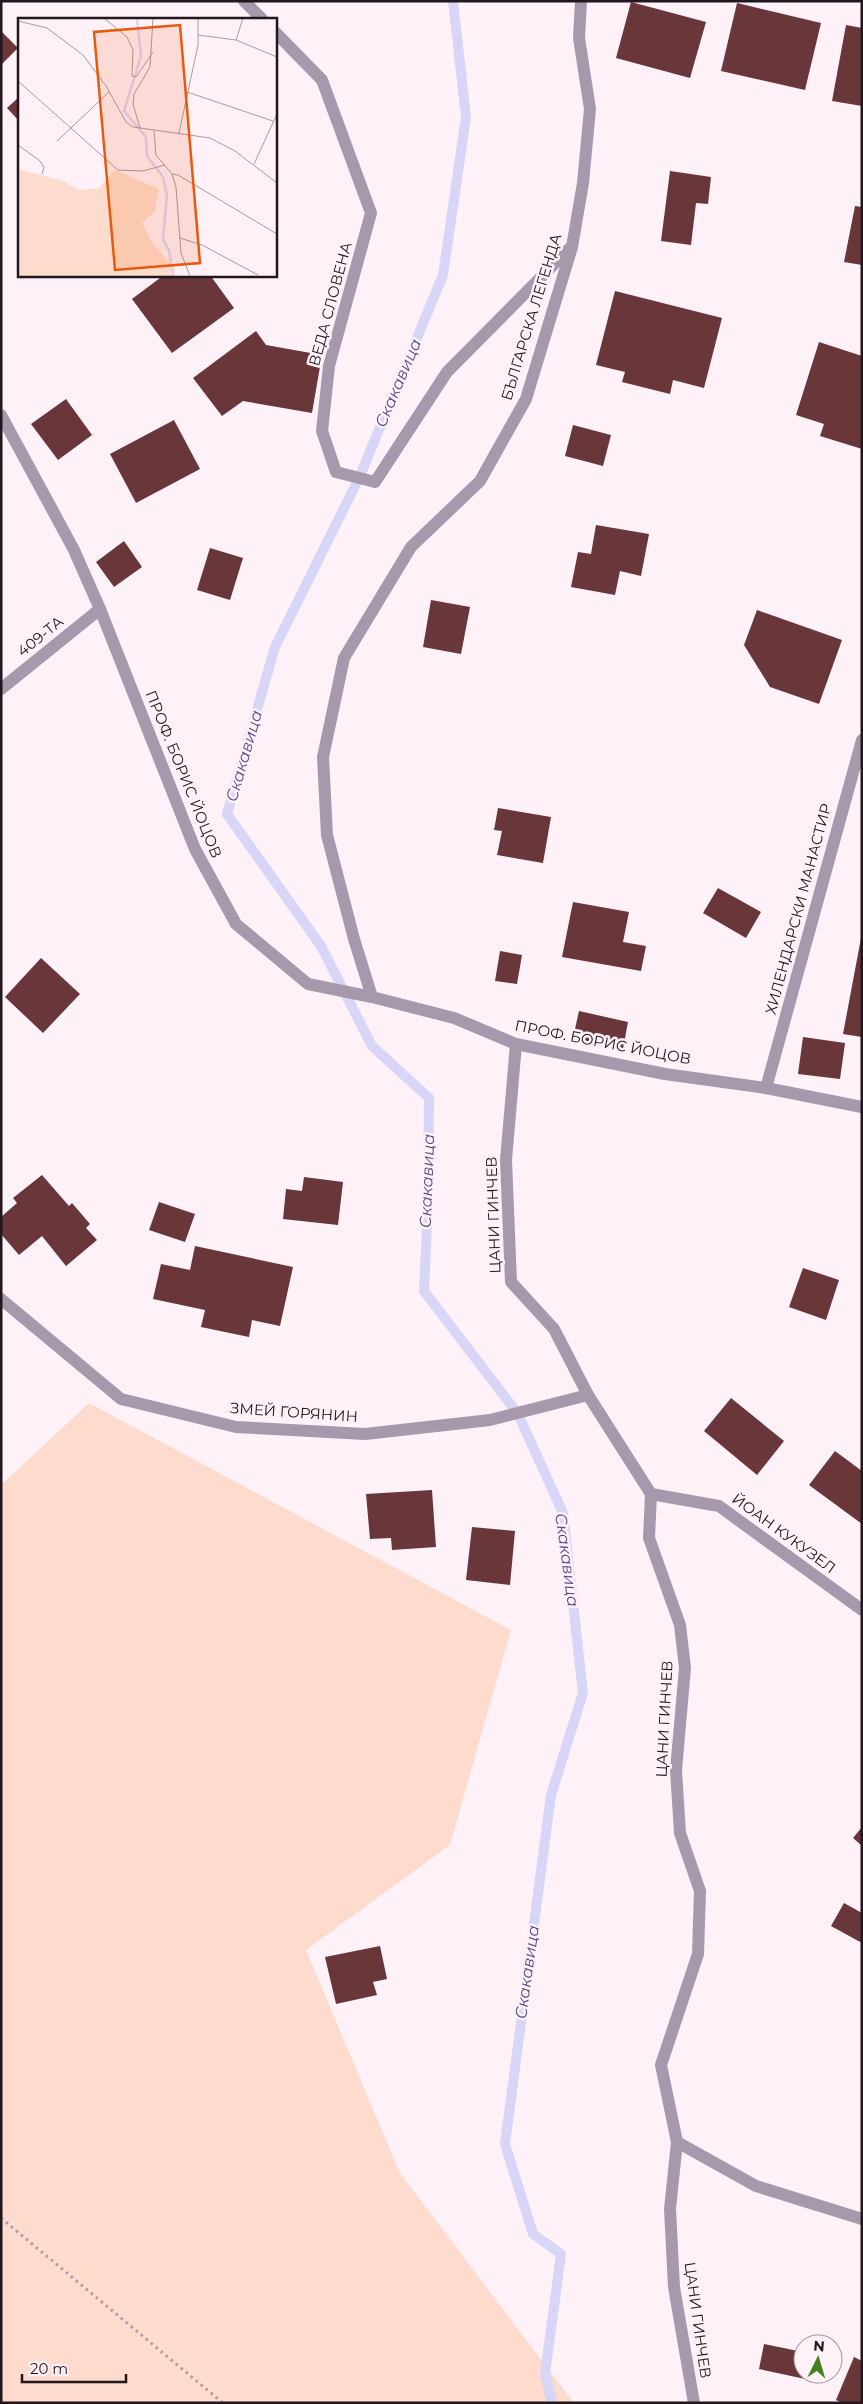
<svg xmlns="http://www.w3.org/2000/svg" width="863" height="2404" viewBox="0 0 863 2404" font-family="Montserrat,sans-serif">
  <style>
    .green { fill: #fedccd }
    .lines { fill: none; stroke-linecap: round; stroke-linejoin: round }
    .stream { stroke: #d7d6f6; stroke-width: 10 }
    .building { fill: #69363a }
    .path { stroke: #ab9ea4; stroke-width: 3; stroke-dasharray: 2.5 4; stroke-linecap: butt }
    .minor { stroke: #a799ac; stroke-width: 12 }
    .labels { text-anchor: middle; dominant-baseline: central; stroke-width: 5; stroke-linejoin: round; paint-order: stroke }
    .street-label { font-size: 15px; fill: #22171c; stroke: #fff1f8 }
    .water-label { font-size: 16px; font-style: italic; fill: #534c8c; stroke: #fff1f8 }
    .inset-river { fill: none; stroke: #d7d6f6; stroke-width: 2.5 }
    .inset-road { fill: none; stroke: #a79aa0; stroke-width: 1 }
    .view { fill: #e8590c; fill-opacity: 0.15; stroke: #e8590c; stroke-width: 2.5 }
    .inset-edge { fill: none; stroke: #22171c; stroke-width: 2.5 }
  </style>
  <rect width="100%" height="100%" fill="#fff1f8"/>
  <polygon class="green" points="89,1403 511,1630 450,1845 306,1950 400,2173 574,2403 1,2403 1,1485"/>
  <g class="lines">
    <polyline class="stream" points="453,1 466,117 443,275 359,478 275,647 227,814 321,946 372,1046 429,1098 428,1203 424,1291 518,1414 563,1513 583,1693 551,1795 505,2144 533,2234 561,2254 545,2374 552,2403"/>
  </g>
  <g class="building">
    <polygon points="631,2 706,22 690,78 616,58"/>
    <polygon points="737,3 821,23 805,90 721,71"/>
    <polygon points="846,25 862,28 862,106 832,101"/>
    <polygon points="1,31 18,48 1,65"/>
    <polygon points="19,97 19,121 7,108"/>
    <polygon points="670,171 711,177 708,204 696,203 691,245 661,241"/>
    <polygon points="855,206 862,207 862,265 844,262"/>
    <polygon points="164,275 210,275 234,308 172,353 132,299"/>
    <polygon points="615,291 722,318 704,388 673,380 670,394 622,382 625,372 596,365"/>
    <polygon points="256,331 266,345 322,355 312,413 243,401 222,416 193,378"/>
    <polygon points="819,342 862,356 862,449 820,436 824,424 796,415"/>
    <polygon points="66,399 92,435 58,460 31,424"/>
    <polygon points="174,420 200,469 136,503 110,454"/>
    <polygon points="573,425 611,435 603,466 565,456"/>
    <polygon points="596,525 649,534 641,576 620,571 615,595 571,587 578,552 591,554"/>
    <polygon points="124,541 142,567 114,587 96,562"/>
    <polygon points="210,548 243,558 230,600 197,590"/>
    <polygon points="431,600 470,607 461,654 423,647"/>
    <polygon points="757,610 842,640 819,704 770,687 744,645"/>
    <polygon points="498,808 551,817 543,863 497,855 502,831 494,830"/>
    <polygon points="718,888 761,912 746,938 703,913"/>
    <polygon points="573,902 629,912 623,942 646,946 641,971 562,957"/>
    <polygon points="861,938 862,938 862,1037 843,1034"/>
    <polygon points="500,951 522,955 517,984 495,981"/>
    <polygon points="41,958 80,994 43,1033 5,997"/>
    <polygon points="579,1011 628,1022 623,1049 573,1038"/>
    <polygon points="803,1037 845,1043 840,1079 798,1074"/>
    <polygon points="42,1175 69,1206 72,1203 90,1224 86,1228 97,1240 66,1266 42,1236 19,1255 1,1234 1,1217 17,1203 13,1198"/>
    <polygon points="304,1177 343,1182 338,1225 283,1219 286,1189 302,1191"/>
    <polygon points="159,1202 195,1214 185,1242 149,1230"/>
    <polygon points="195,1246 293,1267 280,1326 252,1320 249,1337 201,1327 205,1310 153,1299 161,1264 190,1270"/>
    <polygon points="803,1268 839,1280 826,1320 789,1307"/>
    <polygon points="731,1398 784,1441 757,1475 704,1431"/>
    <polygon points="835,1451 862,1471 862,1524 809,1485"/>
    <polygon points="432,1490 436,1547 392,1550 391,1538 370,1539 366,1494"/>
    <polygon points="472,1527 515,1531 510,1585 466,1580"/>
    <polygon points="862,1827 862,1846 853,1838"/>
    <polygon points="844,1903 862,1913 862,1943 831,1926"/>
    <polygon points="380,1946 387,1979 373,1982 377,1995 336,2004 325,1957"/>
    <polygon points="764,2344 803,2352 803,2374 811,2374 810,2380 759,2369"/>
    <polygon points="854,2357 862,2361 862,2403 842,2403 836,2400"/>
  </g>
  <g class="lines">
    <polyline class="path" points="1,2218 223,2403"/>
    <g class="minor">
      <polyline points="244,1 262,19"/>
      <polyline points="275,32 322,80 371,213 329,366 322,431 336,472 375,482 447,372 570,248"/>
      <polyline points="1,415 74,550 100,609 195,849 236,924 308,984 372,997 454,1018 516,1044 665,1074 766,1088 862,1107"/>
      <polyline points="1,689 100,609"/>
      <polyline points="372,997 354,939 327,835 323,757 344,658 411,547 480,481 526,399 572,247 583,183 590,109 579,38 581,1"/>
      <polyline points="516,1044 506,1160 511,1282 554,1329 588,1395 651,1494 649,1538 680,1625 685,1668 676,1770 680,1833 700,1891 698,1954 661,2065 677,2142 670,2209 674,2287 694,2403"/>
      <polyline points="766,1088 862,740"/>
      <polyline points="1,1299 121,1399 236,1427 365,1434 490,1420 588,1395"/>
      <polyline points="651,1494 719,1506 862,1610"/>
      <polyline points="677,2142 756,2186 862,2219"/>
    </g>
  </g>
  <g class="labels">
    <g class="street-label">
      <text transform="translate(330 304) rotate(-75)">ВЕДА СЛОВЕНА</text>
      <text transform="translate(531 317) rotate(-73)">БЪЛГАРСКА ЛЕГЕНДА</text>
      <text transform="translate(40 636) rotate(-39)">409-ТА</text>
      <text transform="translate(184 774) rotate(68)">ПРОФ. БОРИС ЙОЦОВ</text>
      <text transform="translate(798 909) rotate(-75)">ХИЛЕНДАРСКИ МАНАСТИР</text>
      <text transform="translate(603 1042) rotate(11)">ПРОФ. БОРИС ЙОЦОВ</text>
      <text transform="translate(493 1215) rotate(-92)">ЦАНИ ГИНЧЕВ</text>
      <text transform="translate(294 1412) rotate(4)">ЗМЕЙ ГОРЯНИН</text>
      <text transform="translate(784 1533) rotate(36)">ЙОАН КУКУЗЕЛ</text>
      <text transform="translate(664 1719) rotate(-87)">ЦАНИ ГИНЧЕВ</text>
      <text transform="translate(698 2320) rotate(82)">ЦАНИ ГИНЧЕВ</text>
    </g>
    <g class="water-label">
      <text transform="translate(398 383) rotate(-67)">Скакавица</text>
      <text transform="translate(244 756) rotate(-74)">Скакавица</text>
      <text transform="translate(427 1181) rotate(-88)">Скакавица</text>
      <text transform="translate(567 1560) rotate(82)">Скакавица</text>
      <text transform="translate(527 1972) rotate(-82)">Скакавица</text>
    </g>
  </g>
  <g transform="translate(18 18)">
    <rect width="259" height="259" fill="#fff1f8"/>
    <path d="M0,151L45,163L61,172L81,170L97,152L141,171L137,193L124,205L135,226L157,250V258H0Z" fill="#fedccd"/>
    <path class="inset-river" d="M119,0L123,38L106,93L128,119L129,138L145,159L149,177L145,222L151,232L155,258"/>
    <path class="inset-road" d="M86,0L109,19L115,32L114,58L118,59L135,34M0,3L29,10L65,37L88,68L108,104L115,109L192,120L217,133L259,165M180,17L218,22L259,39M218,22L225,0M0,63L100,152L125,153L147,147M169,74L255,103M122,110L115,86L116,76L132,49L135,0M136,113L138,137L154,156L158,169L163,235L172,258M161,115L180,27V0M39,123L91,74M0,127L22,143L26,149L24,156M236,146L259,96M154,156L160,157L259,216M162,220L184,227L240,257"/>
    <path class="view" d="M162,7L182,245L97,252L76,14Z"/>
    <rect width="259" height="259" class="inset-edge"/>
  </g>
  <rect width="863" height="2404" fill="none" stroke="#22171c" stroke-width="5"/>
  <g transform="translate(818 2359) rotate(5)"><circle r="24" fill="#fff1f8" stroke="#a79aa0"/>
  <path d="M0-4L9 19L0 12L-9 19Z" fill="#448220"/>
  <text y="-8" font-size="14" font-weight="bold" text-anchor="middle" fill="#22171c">N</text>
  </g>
  <path d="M22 2374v8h104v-8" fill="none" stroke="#22171c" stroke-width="2.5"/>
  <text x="30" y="2374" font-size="15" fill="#22171c" stroke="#fff1f8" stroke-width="4" paint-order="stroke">20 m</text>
</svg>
